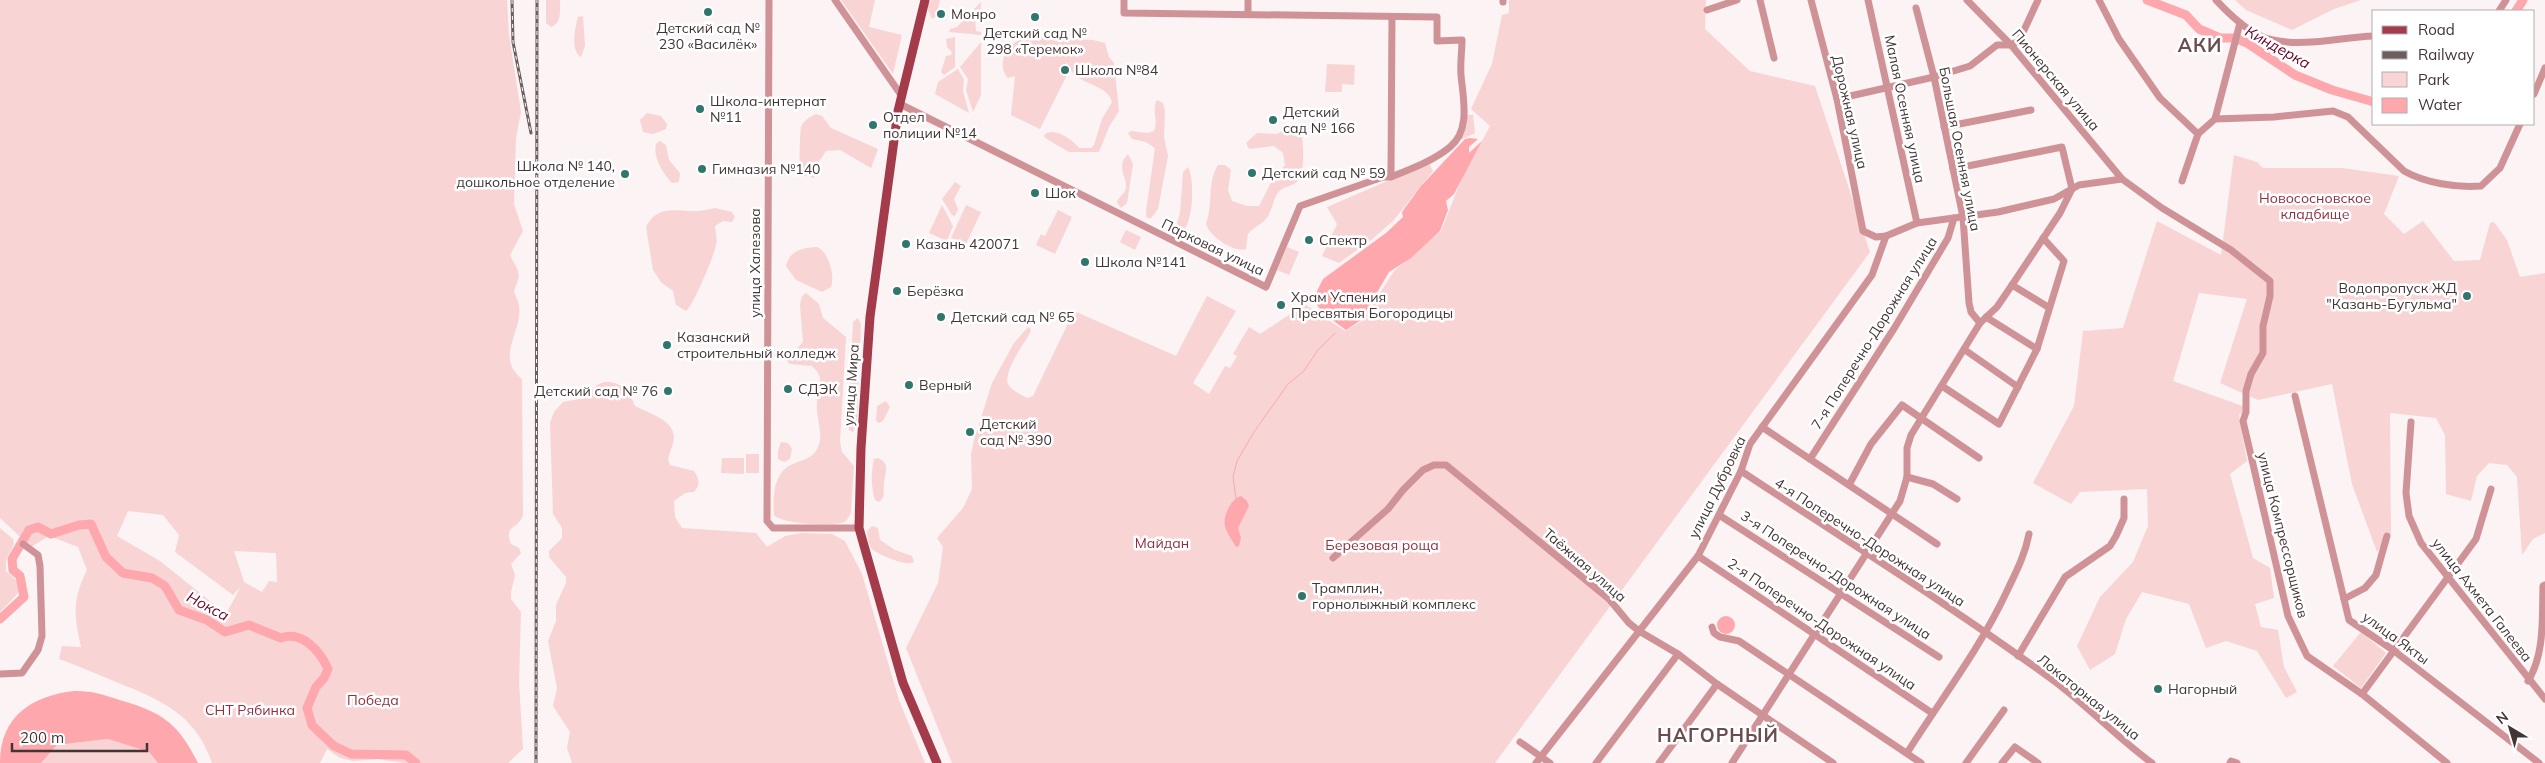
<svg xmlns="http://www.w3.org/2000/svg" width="2545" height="763" viewBox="0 0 2545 763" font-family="Mulish,sans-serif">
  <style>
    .green { fill: #f8d4d5; fill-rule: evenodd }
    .water { fill: #fea8ae }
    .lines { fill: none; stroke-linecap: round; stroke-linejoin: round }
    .stream { stroke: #fea8ae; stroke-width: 1 }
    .river { stroke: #fea8ae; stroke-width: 9 }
    .minor { stroke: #cf9397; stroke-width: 7 }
    .major { stroke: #a33b4b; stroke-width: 9 }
    .rail-casing { stroke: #6b5e5f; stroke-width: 3 }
    .rail { stroke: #fff; stroke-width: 1; stroke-dasharray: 4; stroke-linecap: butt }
    .poi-dot { fill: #30766d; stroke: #fff; stroke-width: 2 }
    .labels { text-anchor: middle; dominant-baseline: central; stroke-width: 5; stroke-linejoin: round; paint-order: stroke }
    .poi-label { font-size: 14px; fill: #433536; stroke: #fff; text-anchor: start }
    .street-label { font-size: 14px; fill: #433536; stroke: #fff }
    .park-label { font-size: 14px; fill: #912f3f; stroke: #fff }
    .water-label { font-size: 15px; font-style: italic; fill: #6a0321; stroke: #fff }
    .district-label { font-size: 19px; font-weight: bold; letter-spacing: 1px; fill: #6c4d4f; stroke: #fff }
  </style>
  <rect width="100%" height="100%" fill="#fbf3f4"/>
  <g class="green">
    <path d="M0,0H507L509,35L521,112L516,138L514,204L523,231L510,255C519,273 522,272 514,291C515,296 519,301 519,306C523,332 494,357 522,379L523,515C519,529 503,525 511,544L519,548L521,553L511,564L515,575L511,592V599L521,612L519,682L523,749L508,763H404L378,759L353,761L340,758L327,749L320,763H212C196,714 159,699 116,682C97,674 79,666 59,659L62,646L81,647C74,616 72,600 87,570L78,547L49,536L31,547L0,518ZM128,511L163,515L179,535L175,552L233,595L241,586L226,614L160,561L117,536ZM234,551L276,553L277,582L269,581L262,592L244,582Z"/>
    <path d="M546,0H560C560,10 562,23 551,27L546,23Z"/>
    <polygon points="841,0 875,0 869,27 902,35 893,74"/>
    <polygon points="932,0 940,0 936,16 932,19 926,5"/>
    <path d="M1509,0H1706L1705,29L1750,71L1815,86L1870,252L1495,763H952L906,648L938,583L943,547L937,538L963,508L972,489L971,455L974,440L992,383L1014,343L1028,327L1030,328L1031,331C1025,343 999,376 1010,387C1015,392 1022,395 1027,398L1033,396L1074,311L1176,356L1207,296L1236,311L1193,383L1209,394L1225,366L1230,368L1237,356L1233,354L1249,327L1260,334L1298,309L1300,301L1345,331L1362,321L1394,271L1441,231L1462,178L1490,126L1471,109L1492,64L1502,15L1509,13Z"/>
    <polygon points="2235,0 2361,0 2334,9 2292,30 2246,10"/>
    <polygon points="981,2 980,14 975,17 976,31 981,32 981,35 949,32 950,29 957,27"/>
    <path d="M583,16L585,46L581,57C570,51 575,27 578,17Z"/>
    <polygon points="955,37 955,67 944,75 941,72 946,56 951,55 952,52 947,47 946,39"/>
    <path d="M1027,37L1093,40L1105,43L1109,57L1114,63L1119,111L1109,127L1099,152H1069L1045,138L1044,135C1054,126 1073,140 1079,148H1091L1094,145L1102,119L1112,102C1109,88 1089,85 1079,78C1073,75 1069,67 1066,62L1067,75L1040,129L1011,115L1015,76L1008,78C994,63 1010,40 1027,37Z"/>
    <polygon points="981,42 981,95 973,112 966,90 968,79 960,67"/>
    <polygon points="1327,64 1355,65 1354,85 1342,84 1342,92 1325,92"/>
    <polygon points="958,69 964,80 963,91 969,113 935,94 938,82"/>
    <path d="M1157,100L1163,103L1165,111L1164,137L1168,156L1158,209L1151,218H1147L1146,211L1155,148L1146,142L1132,139L1128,133L1131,131L1147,133L1154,131C1159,121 1151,110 1157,100Z"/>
    <polygon points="647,113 661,116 667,124 666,129 653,134 643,132 640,120"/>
    <path d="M816,114L822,116L831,128L878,149L871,168L840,150L826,151L818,163L814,178L800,174C799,169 800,131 801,127C804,120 810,117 816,114Z"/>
    <polygon points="1466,115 1473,115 1475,133 1456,142"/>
    <path d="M1295,125H1299C1304,136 1306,174 1297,182C1291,187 1282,186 1277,194C1273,201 1272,209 1268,216C1264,224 1254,226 1248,234L1246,249C1234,253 1209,236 1206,224C1213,206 1207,182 1218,165H1225L1231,170L1228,190L1232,201L1247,206H1259L1274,177L1285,165L1283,153L1274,146L1249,149L1246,143L1257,133L1277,134Z"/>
    <path d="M660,141L666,145L669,160L680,173L679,182L672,183C663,173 653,158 656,144Z"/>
    <path d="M1128,154L1133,164L1127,203L1121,208L1117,202C1119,196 1125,194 1126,188C1128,178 1115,167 1128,154Z"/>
    <polygon points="2234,155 2257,162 2263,168 2342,168 2399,176 2384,214 2404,234 2423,221 2454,261 2480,260 2490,223 2494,222 2507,240 2520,277 2545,273 2545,533 2533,539 2522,555 2517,477 2507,465 2489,463 2477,476 2471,501 2446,494 2445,435 2436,418 2390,413 2391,533 2377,552 2352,484 2332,384 2258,400 2220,383 2247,299 2199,293 2173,381 2248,408 2239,415 2247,461 2230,474 2253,558 2270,568 2274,598 2255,604 2261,627 2278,630 2284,667 2297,692 2286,698 2257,651 2226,641 2206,648 2189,604 2142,592 2126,619 2115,654 2090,670 2077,646 2100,597 2133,562 2148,526 2147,489 2080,492 2071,504 2033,483 2074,406 2083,331 2123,328 2157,221 2221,255"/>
    <polygon points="1429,163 1433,171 1393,221 1371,240 1339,263 1322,256 1337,224 1327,207"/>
    <path d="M1188,167C1195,178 1194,229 1179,234L1176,227L1180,213L1183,172Z"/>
    <polygon points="955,182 961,186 954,199 958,209 955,216 952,215 942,199"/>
    <polygon points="942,205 953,226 947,241 929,233"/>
    <polygon points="966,205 981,212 966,244 951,238"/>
    <path d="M715,208L732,212L735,217L732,222L723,221L715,226C715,233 718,238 716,245C714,256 693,306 686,311L676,305L673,291L661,282L653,270L646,227C657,205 675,211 695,211C701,211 708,209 715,208Z"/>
    <polygon points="1058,210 1072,217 1055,254 1036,245 1041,234 1045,236"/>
    <polygon points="1126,230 1141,237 1135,250 1120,242"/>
    <path d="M817,247C829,252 835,276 831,287L822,292L796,280L786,266C790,250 802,248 817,247Z"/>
    <polygon points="1287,247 1299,252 1289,275 1277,270"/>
    <path d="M806,293L819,304L823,318L846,337L840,442L842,452L854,466L851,512C849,516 848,520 844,522C833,527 781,524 774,515C773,497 773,472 793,464C801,460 809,460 816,451C826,436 815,418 817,402C818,393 823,385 819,375C818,372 815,369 812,366L790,364L786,360L803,342L800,305L802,296Z"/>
    <polygon points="858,318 861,324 857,424 853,432 849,430 848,425 853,322"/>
    <path d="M604,382C621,381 629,390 635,406C648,413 673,419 674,437C674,444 669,453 668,460L670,465L694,471C699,479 701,484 694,492L685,493L674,501L675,517L682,528L756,533L767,547L785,536L802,533L832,534L845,541L862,574L899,700L925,763H572L567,748L570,732L553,706L557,688L548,641L556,621V605L566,583V577L549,557V551L562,538V528L553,514L550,423L554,412L563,402L585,398L597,385Z"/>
    <polygon points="886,401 890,407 883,421 879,423 876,421 877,406"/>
    <polygon points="781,442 788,443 792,449 790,459 784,462 778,459 778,451"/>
    <rect x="746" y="454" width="13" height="19"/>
    <polygon points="722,458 744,458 744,474 721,473"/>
    <path d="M878,458C891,464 885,472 884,483C883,490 886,498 879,502L875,500C871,487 871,472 874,459Z"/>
    <path d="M872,526L878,528L880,540L895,550L912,556L914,562C907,567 880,555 873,550C868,545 868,537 867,531Z"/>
    <polygon points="0,528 13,539 14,544 6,560 6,571 18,582 20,591 0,612"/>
    <polygon points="2361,632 2386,653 2361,688 2333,666"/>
    <polygon points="108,739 149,752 158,763 41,763 57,745"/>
  </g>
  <g class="water">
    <polygon points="1470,138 1478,139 1469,147 1469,153 1482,141 1454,194 1446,201 1448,210 1440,231 1411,258 1389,272 1361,320 1346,330 1324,314 1317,305 1317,291 1323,279 1386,233 1403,217 1402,212 1421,186 1465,139"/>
    <path d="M1241,496L1247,501L1249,506L1238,528L1241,538L1239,546L1236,547C1226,530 1220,525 1229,507C1232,502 1235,498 1241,496Z"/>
    <circle cx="1726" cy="625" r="9"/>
    <path d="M74,691C96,691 103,695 123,701C164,713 179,725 198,763H158L149,752L108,739L57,745L41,763H0C0,716 32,696 74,691Z"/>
  </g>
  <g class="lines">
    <polyline class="stream" points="1236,499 1233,477 1237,461 1254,432 1288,384 1304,371 1317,351 1335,333"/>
    <g class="river">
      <polyline points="2147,0 2186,15 2199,29 2220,38 2235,38 2247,43 2295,75 2332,90 2374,102"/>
      <polyline points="2516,11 2523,0"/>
      <path d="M0,619L24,597L20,576L13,570L12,559L29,530L38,527L51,534L79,525L91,524L106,557L123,573L152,578L165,586L179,610L207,620L225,632L249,625L281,638C302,630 320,651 328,669L324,678L316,687L307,708L312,725L319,732L334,746L351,754L406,755L416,763"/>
    </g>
    <g class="minor">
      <polyline points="769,0 767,521 773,528 859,528"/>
      <polyline points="835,0 901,95"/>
      <path d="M1124,0V13L1437,17V41L1462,40C1462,51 1460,63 1461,75C1463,98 1471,130 1450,147C1433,161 1411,169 1391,177H1385"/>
      <polyline points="1760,0 1774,58"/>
      <polyline points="1811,0 1837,99 1863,231 1876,237 1886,236 1917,223 1998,212 2054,199 2079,185 2122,179"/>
      <polyline points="1868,0 1917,223"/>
      <polyline points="1967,0 2011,45 2122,179 2162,208 2231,250 2270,281 2270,296 2263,326 2263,353 2251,374 2246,391 2246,412 2243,421 2288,616 2307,656 2362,694 2447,763"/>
      <polyline points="2099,0 2119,39 2160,98 2198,134"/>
      <path d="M2216,0C2230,15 2253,37 2273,40C2305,47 2341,37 2374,36"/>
      <polyline points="1503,2 1503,0"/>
      <polyline points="1916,8 1934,77 1963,217 1969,303 1971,312 1980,323"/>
      <polyline points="1707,10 1737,0"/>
      <polyline points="2499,11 2506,0"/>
      <polyline points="1248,14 1248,0"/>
      <polyline points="2534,94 2545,68"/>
      <polyline points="1837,99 1934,77 1970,66 1997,45 2011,45 2019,41 2038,0"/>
      <polyline points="900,104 1266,287 1300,206 1383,177 1391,172 1392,17"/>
      <path d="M2215,119L2274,117L2333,111L2348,117L2404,171C2425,183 2457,188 2481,186L2500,168L2520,124"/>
      <polyline points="1944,127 2031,110"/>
      <polyline points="1953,169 2062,147 2072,189"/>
      <polyline points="2182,181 2198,134 2215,119 2240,23"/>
      <polyline points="2012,285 2048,307"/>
      <polyline points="1986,317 2037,349"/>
      <polyline points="1965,350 2018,387"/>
      <polyline points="1942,386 1999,424 2037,349 2064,261 2043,238"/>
      <polyline points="2295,396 2349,620 2393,650 2539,763"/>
      <polyline points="2411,422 2406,493 2409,516 2421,543 2545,699"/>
      <polyline points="1762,427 1937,544"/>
      <polyline points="1810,459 1895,327 1948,238 1954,218"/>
      <path d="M1741,471C1845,540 1950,605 2050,678C2086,704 2116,737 2152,763"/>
      <polyline points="1907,477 1933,484 1957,499"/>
      <polyline points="1849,485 1871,444 1902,405 1979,458"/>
      <polyline points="1719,515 1939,657"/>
      <polyline points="1698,556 1932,713"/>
      <polyline points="1333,558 1388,509 1403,490 1423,470 1434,465 1446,465 1609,599 1629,623 1639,631 1678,654 1717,684 1833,763"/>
      <polyline points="2344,599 2365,588 2376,575 2387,536"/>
      <polyline points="1712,627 1714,633 1720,637 1739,641 1921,763"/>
      <polyline points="2018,656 2065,577 2110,546 2116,536 2124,518 2124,499"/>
      <polyline points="0,674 22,673 38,650 42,636 40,566 38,555 23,544"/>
      <path d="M2528,681C2545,654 2542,617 2543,586L2545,585"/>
      <polyline points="2362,694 2476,539 2491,489"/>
      <polyline points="1520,742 1550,763"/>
      <path d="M1907,753C1941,699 1980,649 2007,591C2016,572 2025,555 2029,534"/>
      <polyline points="1536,763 1698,556 1741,471 1750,444 1872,275 1886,236"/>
      <polyline points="1596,763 1678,654"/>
      <polyline points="1659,763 1717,684"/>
      <polyline points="1732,763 1900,501 1907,477 1907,448 1911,435 1980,323 1997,307 2012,285 2060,213 2072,189"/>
      <polyline points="1966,763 2004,710"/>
      <polyline points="2002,763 2015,747 2038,763"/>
      <polyline points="2230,763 2231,761 2237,763"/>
    </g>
    <polyline class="major" points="925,0 898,111 870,317 861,448 859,528 903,683 937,763"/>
    <defs>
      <g id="rail">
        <polyline points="512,0 513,42 531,133"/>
        <polyline points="536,763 537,0"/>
      </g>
    </defs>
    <use href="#rail" class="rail-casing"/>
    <use href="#rail" class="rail"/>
  </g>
  <g class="poi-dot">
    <circle cx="708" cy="12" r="5"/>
    <circle cx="941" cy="14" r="5"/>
    <circle cx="1035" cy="17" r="5"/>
    <circle cx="1065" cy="70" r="5"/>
    <circle cx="700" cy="109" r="5"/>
    <circle cx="1273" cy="120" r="5"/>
    <circle cx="873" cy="125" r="5"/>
    <circle cx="702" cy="169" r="5"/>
    <circle cx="1252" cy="173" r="5"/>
    <circle cx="625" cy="174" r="5"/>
    <circle cx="1035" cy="193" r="5"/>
    <circle cx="1309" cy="240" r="5"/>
    <circle cx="906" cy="244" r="5"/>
    <circle cx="1085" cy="262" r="5"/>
    <circle cx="897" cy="291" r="5"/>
    <circle cx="2467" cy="296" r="5"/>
    <circle cx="1281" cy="305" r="5"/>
    <circle cx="941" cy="317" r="5"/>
    <circle cx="667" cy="345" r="5"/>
    <circle cx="909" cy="385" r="5"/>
    <circle cx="788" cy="389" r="5"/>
    <circle cx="668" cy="391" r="5"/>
    <circle cx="970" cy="432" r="5"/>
    <circle cx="1302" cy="596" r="5"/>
    <circle cx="2158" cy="689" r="5"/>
  </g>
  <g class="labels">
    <g class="poi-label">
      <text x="951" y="14">Монро</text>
      <text x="708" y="28" text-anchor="middle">Детский сад №<tspan x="708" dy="16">230 «Василёк»</tspan></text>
      <text x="1035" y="33" text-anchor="middle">Детский сад №<tspan x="1035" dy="16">298 «Теремок»</tspan></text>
      <text x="1075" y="70">Школа №84</text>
      <text x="710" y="101">Школа-интернат<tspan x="710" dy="16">№11</tspan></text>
      <text x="1283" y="112">Детский<tspan x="1283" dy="16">сад № 166</tspan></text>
      <text x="883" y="117">Отдел<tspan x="883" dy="16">полиции №14</tspan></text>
      <text x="615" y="166" text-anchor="end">Школа № 140,<tspan x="615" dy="16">дошкольное отделение</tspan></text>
      <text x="712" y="169">Гимназия №140</text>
      <text x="1262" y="173">Детский сад № 59</text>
      <text x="1045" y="193">Шок</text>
      <text x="1319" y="240">Спектр</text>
      <text x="916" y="244">Казань 420071</text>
      <text x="1095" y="262">Школа №141</text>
      <text x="2457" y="288" text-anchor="end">Водопропуск ЖД<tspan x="2457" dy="16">"Казань-Бугульма"</tspan></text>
      <text x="907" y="291">Берёзка</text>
      <text x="1291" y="297">Храм Успения<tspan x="1291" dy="16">Пресвятыя Богородицы</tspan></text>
      <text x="951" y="317">Детский сад № 65</text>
      <text x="677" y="337">Казанский<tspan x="677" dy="16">строительный колледж</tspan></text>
      <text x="919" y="385">Верный</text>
      <text x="798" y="389">СДЭК</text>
      <text x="658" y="391" text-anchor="end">Детский сад № 76</text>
      <text x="980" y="424">Детский<tspan x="980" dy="16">сад № 390</tspan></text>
      <text x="1312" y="588">Трамплин,<tspan x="1312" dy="16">горнолыжный комплекс</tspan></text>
      <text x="2168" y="689">Нагорный</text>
    </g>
    <g class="street-label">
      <text transform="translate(2056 80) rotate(50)">Пионерская улица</text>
      <text transform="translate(1905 109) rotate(78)">Малая Осенняя улица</text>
      <text transform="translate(1850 112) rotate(77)">Дорожная улица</text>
      <text transform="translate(1960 149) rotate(79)">Большая Осенняя улица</text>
      <text transform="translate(1213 247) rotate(26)">Парковая улица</text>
      <text transform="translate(755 263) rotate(-90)">улица Халезова</text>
      <text transform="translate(1874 333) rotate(-58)">7-я Поперечно-Дорожная улица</text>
      <text transform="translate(851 385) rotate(-86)">улица Мира</text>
      <text transform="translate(1717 487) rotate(-64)">улица Дубровка</text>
      <text transform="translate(2283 535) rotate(76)">улица Компрессорщиков</text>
      <text transform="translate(1870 542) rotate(33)">4-я Поперечно-Дорожная улица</text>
      <text transform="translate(1585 565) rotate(41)">Таёжная улица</text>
      <text transform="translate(1836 575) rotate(33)">3-я Поперечно-Дорожная улица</text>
      <text transform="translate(2482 600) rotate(52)">улица Ахмета Галеева</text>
      <text transform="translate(1822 624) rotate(34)">2-я Поперечно-Дорожная улица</text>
      <text transform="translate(2396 638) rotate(36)">улица Якты</text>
      <text transform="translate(2089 697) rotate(39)">Локаторная улица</text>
    </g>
    <g class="park-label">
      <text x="2315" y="198">Новососновское<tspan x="2315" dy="16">кладбище</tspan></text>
      <text x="1162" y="543">Майдан</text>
      <text x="1382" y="545">Березовая роща</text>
      <text x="373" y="700">Победа</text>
      <text x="250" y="710">СНТ Рябинка</text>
    </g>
    <g class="water-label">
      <text transform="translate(2278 47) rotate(29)">Киндерка</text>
      <text transform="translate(208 606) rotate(28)">Нокса</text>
    </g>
    <g class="district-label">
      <text x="2200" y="45">АКИ</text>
      <text x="1718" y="735">НАГОРНЫЙ</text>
    </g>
  </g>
  <rect x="2372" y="10" width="162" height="115" fill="#ffffff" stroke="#b4aeaf"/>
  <rect x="2382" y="26" width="25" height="8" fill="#a33b4b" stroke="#b4aeaf"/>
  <text x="2418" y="35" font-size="15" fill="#433536">Road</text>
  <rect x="2382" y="51" width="25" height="8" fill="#6b5e5f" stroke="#b4aeaf"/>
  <text x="2418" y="60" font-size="15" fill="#433536">Railway</text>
  <rect x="2382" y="72" width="25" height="15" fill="#f8d4d5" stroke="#b4aeaf"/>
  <text x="2418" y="85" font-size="15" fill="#433536">Park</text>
  <rect x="2382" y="98" width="25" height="15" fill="#fea8ae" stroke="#b4aeaf"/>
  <text x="2418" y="110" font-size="15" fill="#433536">Water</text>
  <g transform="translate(2510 728) rotate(322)" stroke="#ffffff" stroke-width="4" paint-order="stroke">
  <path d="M0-4L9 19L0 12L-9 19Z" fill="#433536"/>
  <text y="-8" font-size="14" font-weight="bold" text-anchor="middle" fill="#433536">N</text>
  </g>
  <path d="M12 743v8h135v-8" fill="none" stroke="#433536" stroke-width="2.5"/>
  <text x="20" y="743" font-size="15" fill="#433536" stroke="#ffffff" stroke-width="4" paint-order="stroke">200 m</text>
</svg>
